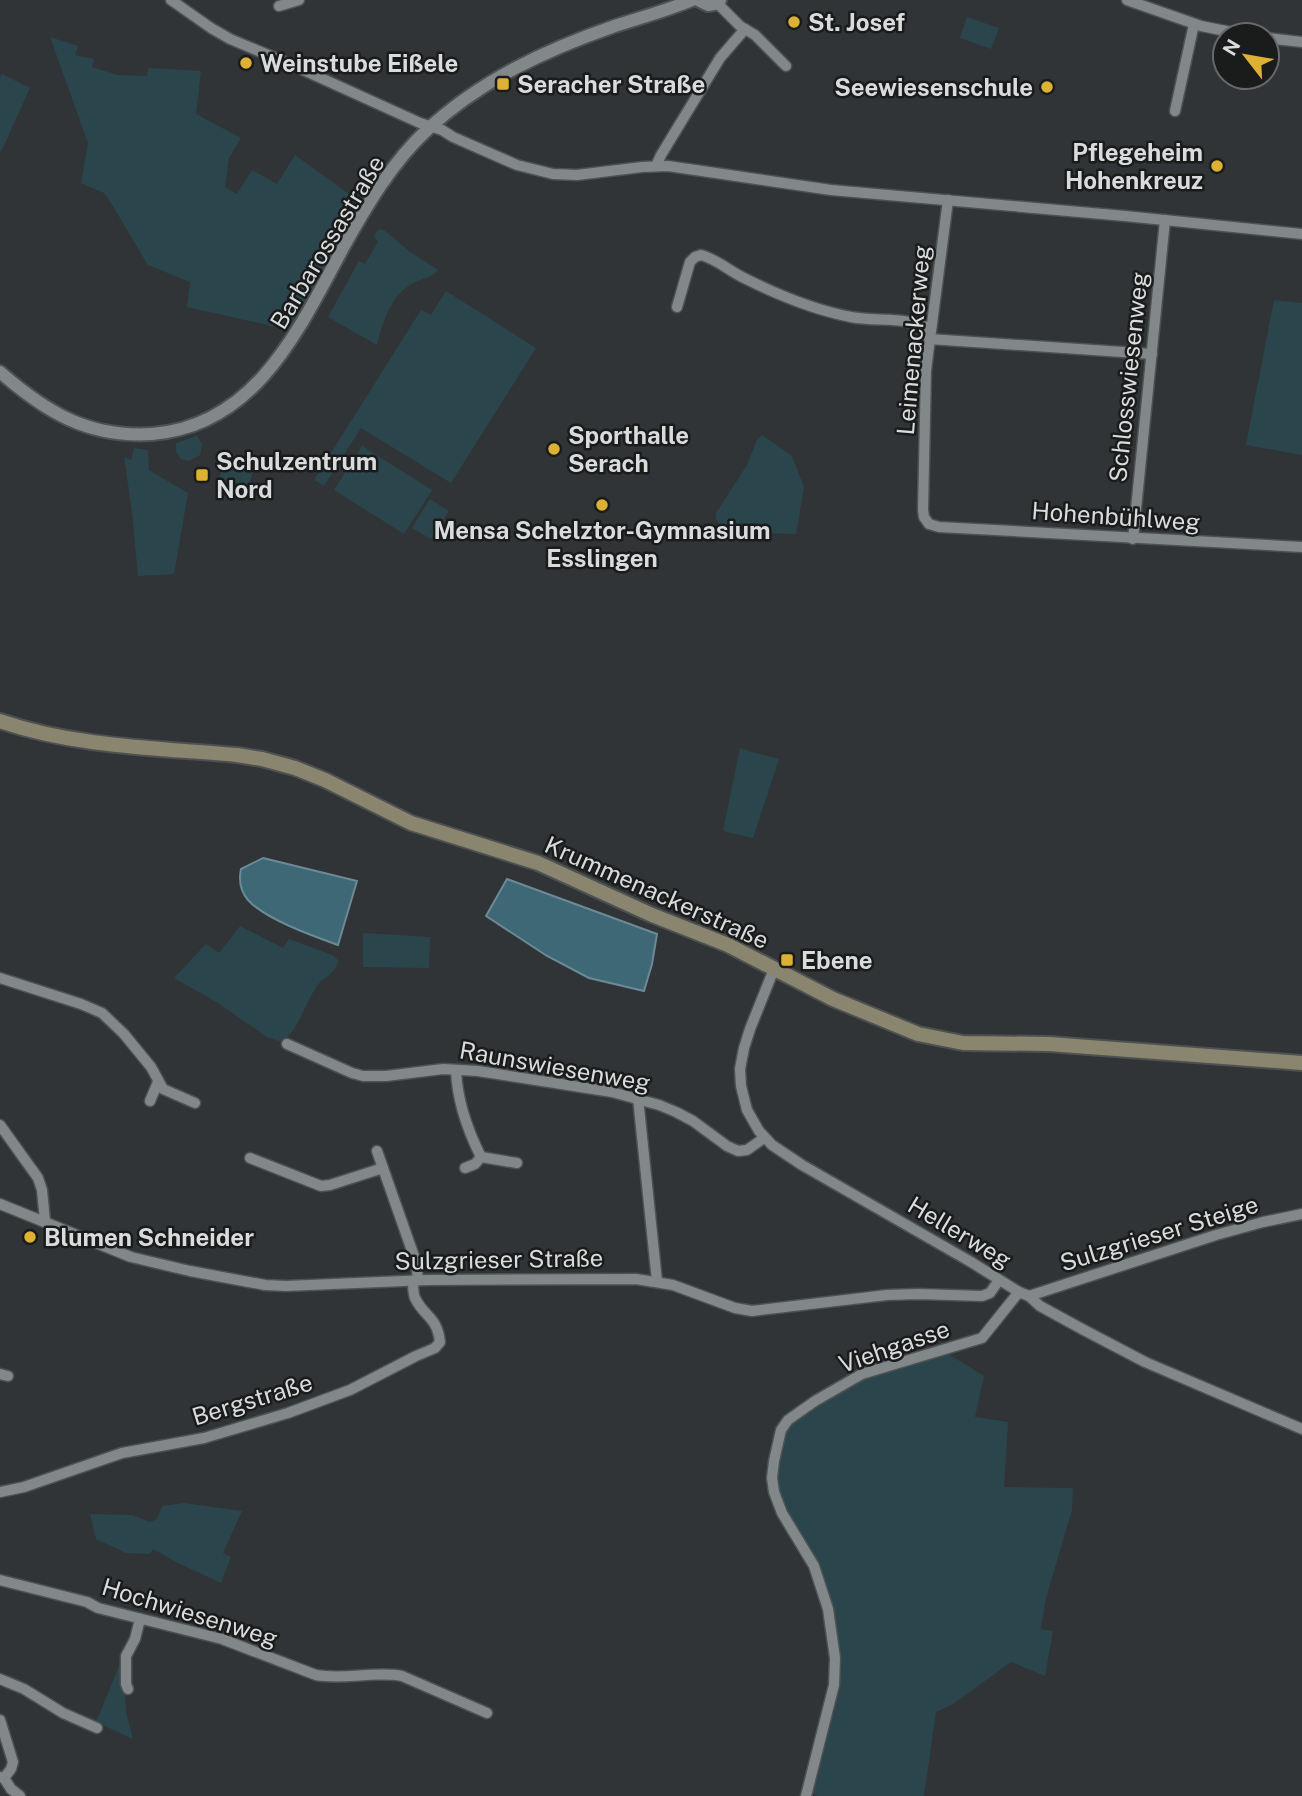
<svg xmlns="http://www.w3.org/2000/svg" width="1302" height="1796" viewBox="0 0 1302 1796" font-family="'Public Sans',sans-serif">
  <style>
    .green { fill: #2b454d }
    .water { fill: #3e6876; stroke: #6c8a95; stroke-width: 2 }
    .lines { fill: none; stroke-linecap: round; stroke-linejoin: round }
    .minor-casing { stroke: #4e5152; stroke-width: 13 }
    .tertiary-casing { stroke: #4e5152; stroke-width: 16 }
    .secondary-casing { stroke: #4e5152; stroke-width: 18 }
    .minor { stroke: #828789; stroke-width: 10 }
    .tertiary { stroke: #828789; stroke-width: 12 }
    .secondary { stroke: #8a856e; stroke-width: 14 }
    .poi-dot { fill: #ddb133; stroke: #1a1c1c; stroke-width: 2.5 }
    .labels { text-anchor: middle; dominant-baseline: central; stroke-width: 5; stroke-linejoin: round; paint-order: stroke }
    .poi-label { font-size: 24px; font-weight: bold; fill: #d9dbdc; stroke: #1a1c1c; text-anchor: start }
    .street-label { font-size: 24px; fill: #d9dbdc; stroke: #1a1c1c }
  </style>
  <rect width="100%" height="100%" fill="#303436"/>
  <g class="green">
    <polygon points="967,17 999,28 991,49 960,38"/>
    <polygon points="50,37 78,46 75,55 94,59 92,67 117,75 147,76 148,68 201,71 196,114 241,138 229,158 225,187 237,194 252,170 277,184 295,155 360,202 289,330 187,307 190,282 148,265 108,198 104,193 81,183 88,143"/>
    <polygon points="2,74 30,88 0,154 0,78"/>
    <path d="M379,229L384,230L409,251L438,270C431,278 421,279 413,283C391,295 382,323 377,345L328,317L359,261L365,264L378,242L374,236Z"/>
    <polygon points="446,291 536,348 451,483 361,428 324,486 314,480 421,310 431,315"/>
    <polygon points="1274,300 1302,303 1302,455 1246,445"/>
    <polygon points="762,435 792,456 804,487 796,534 725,532 716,519 716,513 747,465 757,440"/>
    <polygon points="197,436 202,444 200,455 189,461 181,459 176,452 176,443"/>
    <polygon points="362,446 432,490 404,534 334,490"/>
    <polygon points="134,448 148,450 149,470 188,493 174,574 138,576 132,512 124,457 131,460"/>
    <polygon points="225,458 254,466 249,487 219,478"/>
    <polygon points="430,499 449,511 431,539 412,528"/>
    <polygon points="740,748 755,753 779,759 753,838 723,831"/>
    <path d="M240,926L283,948L289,939L332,955L338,960C337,973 324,977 317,986C305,1003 300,1027 284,1040L278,1041L267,1037L218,1003L174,978L206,944L219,953Z"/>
    <polygon points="363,933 430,937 429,968 363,967"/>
    <path d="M945,1353C957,1358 972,1369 984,1376L975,1417L1008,1422L1004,1487L1073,1488L1072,1510L1046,1598L1041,1629L1053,1631L1045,1676L1011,1662L953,1704L936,1712L924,1796H817L812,1793L810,1789L838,1686L822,1576L814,1556L782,1507L775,1481L782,1439L788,1427L811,1409L869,1375Z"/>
    <polygon points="184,1503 242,1511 223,1553 231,1557 221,1583 178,1563 153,1549 150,1554 126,1553 96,1539 90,1514 132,1515 150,1522 157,1519 162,1506"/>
    <polygon points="123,1657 126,1712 133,1739 96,1722"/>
  </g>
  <g class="water">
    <path d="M263,858L357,881L338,945C313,936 265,919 248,900C240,891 239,879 241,869Z"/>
    <polygon points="507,879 657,934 652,964 644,991 589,978 547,956 486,916"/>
  </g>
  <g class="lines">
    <defs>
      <g id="minor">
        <polyline points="171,0 211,28 230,39 290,64 420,123 442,130 453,137 517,165 553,174 577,175 642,167 668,166 831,190 1125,216 1302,234"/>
        <polyline points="1127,0 1201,26 1246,35"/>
        <polyline points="717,3 740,26 755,35 786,66"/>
        <polyline points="279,6 299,0"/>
        <polyline points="1267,38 1302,42"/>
        <polyline points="1175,111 1194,24"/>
        <polyline points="656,166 661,155 720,58 745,29"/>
        <polyline points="948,200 926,370 923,510 924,517 929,524 939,527 1302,547"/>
        <path d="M677,307L690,262L695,257L701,255C716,259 730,271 744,278C776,294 815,310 851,317C877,322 906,316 930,329"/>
        <polyline points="929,339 1152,354"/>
        <polyline points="1133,539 1165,220"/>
        <polyline points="774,969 750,1029 744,1048 740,1069 741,1086 747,1110 759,1131 772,1145 802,1165 971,1262 1019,1292 1029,1296 1040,1306 1082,1329 1145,1362 1302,1429"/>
        <polyline points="0,978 81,1004 102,1013 124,1034 151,1067 163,1089 195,1103"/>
        <polyline points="287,1044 352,1073 363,1076 386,1076 443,1069 478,1071 612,1092 659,1105 676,1112 693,1121 727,1146 738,1151 747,1150 764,1138"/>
        <path d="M456,1070C457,1099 468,1131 481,1157L517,1163"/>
        <polyline points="638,1098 657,1281"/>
        <polyline points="150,1101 158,1082"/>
        <polyline points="0,1125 38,1178 42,1190 45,1221"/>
        <polyline points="377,1151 416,1262 418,1280"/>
        <polyline points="250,1158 321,1186 330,1185 383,1168"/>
        <polyline points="465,1168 475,1164 481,1157"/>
        <polyline points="0,1204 131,1257 190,1271 265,1285 286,1286 427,1280 636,1279 673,1285 735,1308 752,1311 887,1295 918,1294 982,1296 990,1293 999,1280"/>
        <polyline points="1029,1296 1216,1235 1263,1222 1302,1214"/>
        <polyline points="0,1374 8,1376"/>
        <path d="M0,1492L24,1487L122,1453L204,1438L288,1413L350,1390L416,1356L435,1348L440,1342C437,1316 424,1317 415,1298C413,1293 413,1287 413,1281"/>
        <path d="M0,1580L87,1602L98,1608L222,1639L316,1675C345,1680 374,1671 402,1676L487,1713"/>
        <polyline points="0,1679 24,1689 63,1713 97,1728"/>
        <polyline points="128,1689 126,1684 126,1656 135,1639 140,1619"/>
        <polyline points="0,1720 13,1762 11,1769 4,1778"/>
        <polyline points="0,1777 4,1778 11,1789 20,1796"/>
        <polyline points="806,1796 834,1685 835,1658 828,1609 814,1566 782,1513 774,1492 772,1478 774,1461 781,1430 788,1420 815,1401 862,1374 982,1338 1019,1292"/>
      </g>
      <g id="tertiary">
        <polyline points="698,0 708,5 714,4 720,0"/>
        <path d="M0,372C46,412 88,438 152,434C256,426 299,329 343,248C366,206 393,161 428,129C481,80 546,50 612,27C639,18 666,11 692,0"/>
      </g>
      <path id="secondary" d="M0,721C76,747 157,748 237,755L262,759L295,768L325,780L411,823L538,863L652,915L728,945L833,999L918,1034L963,1043L1049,1044L1302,1063"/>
    </defs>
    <use href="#minor" class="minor-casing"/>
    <use href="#tertiary" class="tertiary-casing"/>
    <use href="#secondary" class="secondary-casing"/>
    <use href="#minor" class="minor"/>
    <use href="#tertiary" class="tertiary"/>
    <use href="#secondary" class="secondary"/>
  </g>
  <g class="poi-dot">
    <circle cx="794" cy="22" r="7"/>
    <circle cx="246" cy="63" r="7"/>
    <rect x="496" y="77" width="14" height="14" rx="3.5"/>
    <circle cx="1047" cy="87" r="7"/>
    <circle cx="1217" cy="166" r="7"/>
    <circle cx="554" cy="449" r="7"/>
    <rect x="195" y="468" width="14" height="14" rx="3.5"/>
    <circle cx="602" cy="505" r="7"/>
    <rect x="780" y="953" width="14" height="14" rx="3.5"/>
    <circle cx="30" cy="1237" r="7"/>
  </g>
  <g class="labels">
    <g class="poi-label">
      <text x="808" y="22">St. Josef</text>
      <text x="260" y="63">Weinstube Eißele</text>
      <text x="517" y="84">Seracher Straße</text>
      <text x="1033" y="87" text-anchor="end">Seewiesenschule</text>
      <text x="1203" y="152" text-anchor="end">Pflegeheim<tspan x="1203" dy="28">Hohenkreuz</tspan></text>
      <text x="568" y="435">Sporthalle<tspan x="568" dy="28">Serach</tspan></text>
      <text x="216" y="461">Schulzentrum<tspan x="216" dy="28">Nord</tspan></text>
      <text x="602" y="530" text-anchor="middle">Mensa Schelztor-Gymnasium<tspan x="602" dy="28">Esslingen</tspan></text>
      <text x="801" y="960">Ebene</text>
      <text x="44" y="1237">Blumen Schneider</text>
    </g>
    <g class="street-label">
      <text transform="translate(327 242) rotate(-59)">Barbarossastraße</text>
      <text transform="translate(913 340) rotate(-85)">Leimenackerweg</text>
      <text transform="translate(1128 377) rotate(-84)">Schlosswiesenweg</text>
      <text transform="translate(1116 516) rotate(4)">Hohenbühlweg</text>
      <text transform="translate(657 892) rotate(24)">Krummenackerstraße</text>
      <text transform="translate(555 1066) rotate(10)">Raunswiesenweg</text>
      <text transform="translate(960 1232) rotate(31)">Hellerweg</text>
      <text transform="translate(1159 1233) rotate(-17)">Sulzgrieser Steige</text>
      <text transform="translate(499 1259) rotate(-1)">Sulzgrieser Straße</text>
      <text transform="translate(894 1346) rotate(-19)">Viehgasse</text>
      <text transform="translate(252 1399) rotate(-17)">Bergstraße</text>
      <text transform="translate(190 1612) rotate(17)">Hochwiesenweg</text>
    </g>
  </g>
  <g transform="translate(1246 56) rotate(301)"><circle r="33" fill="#1a1c1c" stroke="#666869" stroke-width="2"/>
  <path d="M0-5L12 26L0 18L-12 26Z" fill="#ddb133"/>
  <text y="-10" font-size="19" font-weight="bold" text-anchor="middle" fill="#d9dbdc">N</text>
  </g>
</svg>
